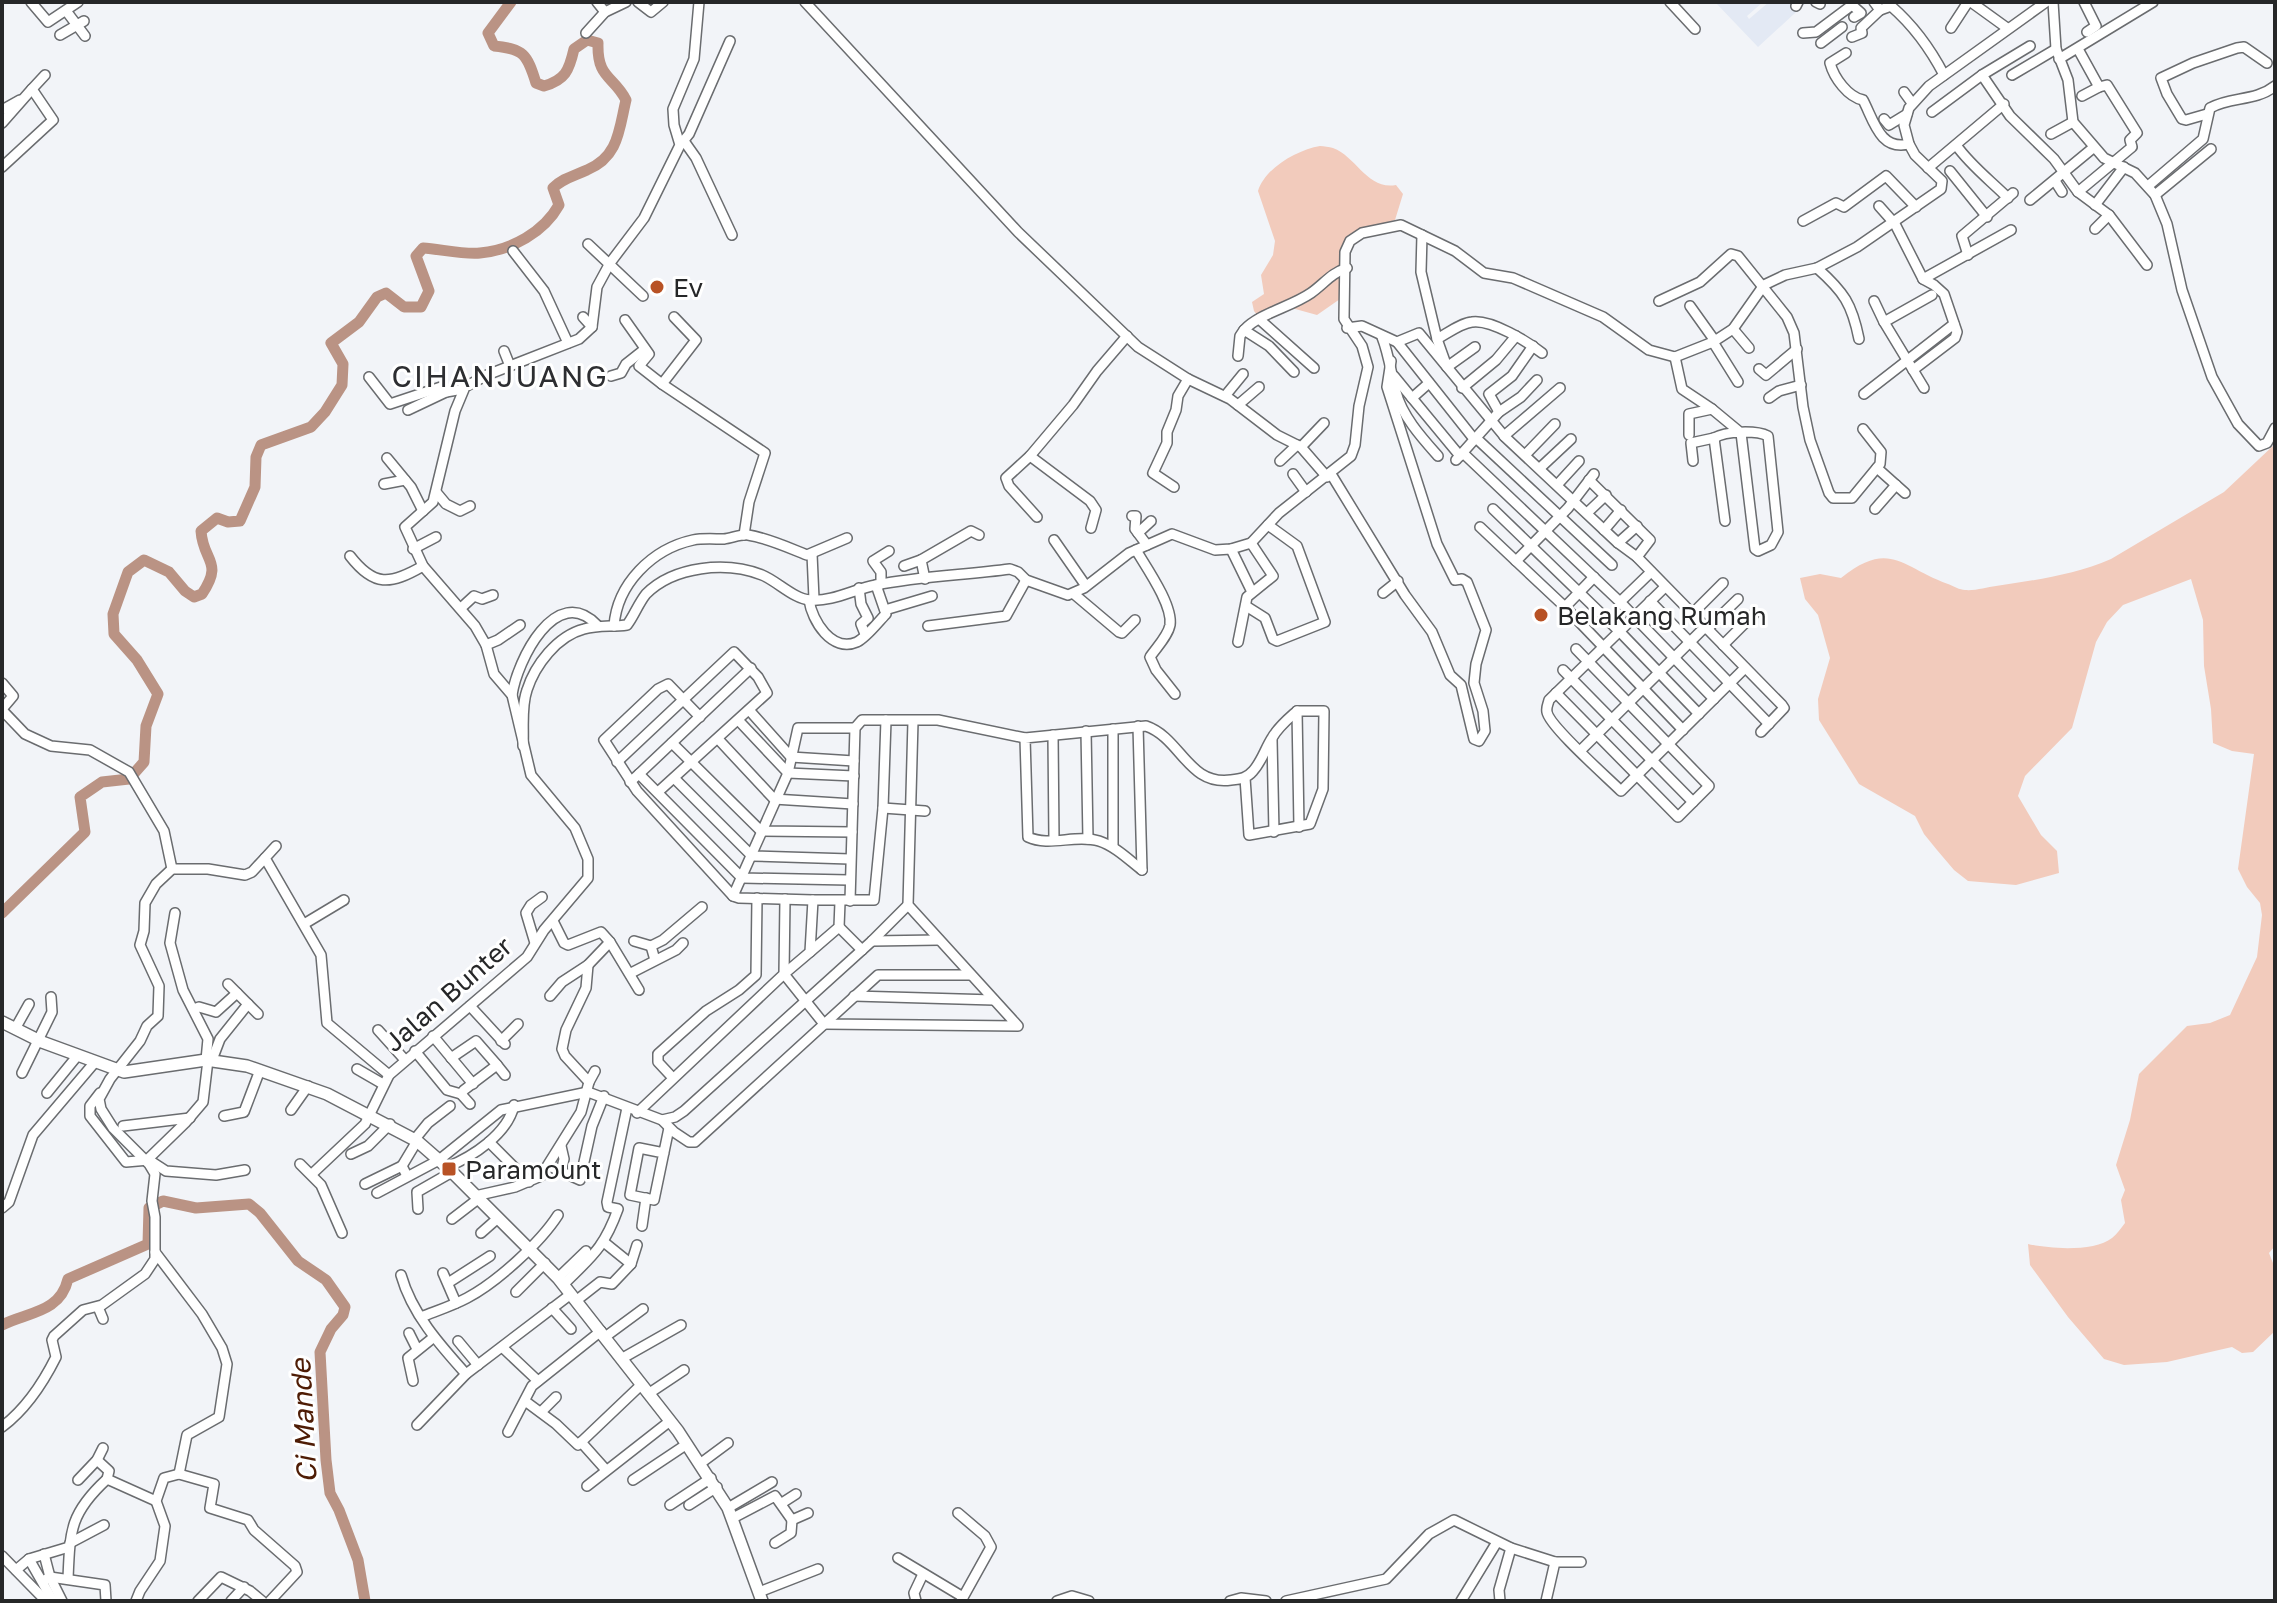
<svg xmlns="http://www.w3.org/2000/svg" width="2277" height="1603" viewBox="0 0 2277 1603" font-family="'Golos Text',sans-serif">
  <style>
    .built { fill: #e3e9f4 }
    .green { fill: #f2cbbc }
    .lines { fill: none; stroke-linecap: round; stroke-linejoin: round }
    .river { stroke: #ba9384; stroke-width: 11 }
    .minor-casing { stroke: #6a6c6f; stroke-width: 12 }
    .major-casing { stroke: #6a6c6f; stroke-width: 14 }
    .minor { stroke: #fff; stroke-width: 9 }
    .major { stroke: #fff; stroke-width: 11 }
    .poi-dot { fill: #b85225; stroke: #fff; stroke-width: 3 }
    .labels { text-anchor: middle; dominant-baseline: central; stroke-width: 6; stroke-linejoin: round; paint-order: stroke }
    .poi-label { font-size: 26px; fill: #262728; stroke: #fff; text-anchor: start }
    .street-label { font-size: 26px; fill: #262728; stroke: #fff }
    .water-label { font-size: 28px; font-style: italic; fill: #4e1c05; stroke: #fff }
    .quarter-label { font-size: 30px; letter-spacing: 2px; fill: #2d2e31; stroke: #fff }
  </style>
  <rect width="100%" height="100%" fill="#f2f4f8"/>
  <polygon class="built" points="1715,2 1763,2 1747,16 1749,19 1769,2 1807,2 1758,47"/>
  <g class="green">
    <path d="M1320,146C1324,146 1329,147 1333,148C1357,157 1367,190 1396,185L1403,194L1395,220L1357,231L1351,237L1340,299L1317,315L1288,307L1258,316L1254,311L1252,302L1264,294L1261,275L1273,255L1275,241L1258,191C1265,168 1297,150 1320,146Z"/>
    <path d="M2275,444V1246L2269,1253L2275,1268V1331L2253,1352L2242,1353L2232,1347L2167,1362L2124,1365L2104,1359L2068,1317L2030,1265L2028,1244C2049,1249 2095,1252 2112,1238C2117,1234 2121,1228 2125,1223L2121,1200L2125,1190L2116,1165L2130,1120L2139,1074L2187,1026L2210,1023L2230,1015L2257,957L2262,915L2260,903L2247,887L2238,869L2254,754L2232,751L2213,743L2211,709L2204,666L2203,620L2191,579L2123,605L2107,622L2096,642L2072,728L2025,776L2018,796L2041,835L2057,851L2059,873L2016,885L1968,881L1954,870L1937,850L1924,834L1915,816L1859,784L1819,720L1818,699L1830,658L1818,615L1805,599L1800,578L1820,574L1841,578C1890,539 1901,567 1948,584C1953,586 1960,590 1965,590C1975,591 1987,587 1996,586C2036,580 2074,575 2111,559L2224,492Z"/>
  </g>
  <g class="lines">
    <g class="river">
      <path d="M2,913L85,832L80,797L102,782L129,779L144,762L146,726L158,694L137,660L114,634L113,614L128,572L144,560L169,572L185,591L194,597L202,594C224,561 203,562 201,531L217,518L228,522L240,521L255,487L256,457L261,445L311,427L325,412L342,385L343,364L331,343L359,322L377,297L386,293L404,307H421L429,291L416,256L423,248C439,249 466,255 480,253C512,250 544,232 559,205L553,188C563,178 574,176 587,170C619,157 619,129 626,100C613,75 597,79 598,43L587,40L574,49C569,71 565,80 544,86L536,83C527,54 524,49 494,46L488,33L511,2"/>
      <path d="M2,1325C28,1312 60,1313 68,1279L148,1244L149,1208L163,1201L196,1208L249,1204L260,1213L298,1261L326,1280L345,1307L343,1315L331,1329L320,1352L326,1460L330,1493L339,1510L358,1560L365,1601"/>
    </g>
    <defs>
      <g id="minor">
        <polyline points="31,2 48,22 78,2"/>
        <polyline points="597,2 605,12"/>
        <polyline points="638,2 651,12 663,2"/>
        <polyline points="805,2 1018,232 1138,347 1188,379 1230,399 1277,435 1301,447 1327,477"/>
        <polyline points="1670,2 1695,29"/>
        <polyline points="1816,2 1820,4"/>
        <path d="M1874,2L1880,10L1891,6C1914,26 1930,48 1944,75"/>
        <polyline points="1971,2 2007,28"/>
        <polyline points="2053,2 2056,49 2068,80 2073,122 2104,158 2135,173 2155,195 2167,224 2182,290 2212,377 2238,424 2259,446 2267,443 2275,428"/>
        <polyline points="2084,2 2096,26 2087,32"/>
        <polyline points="1796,6 1798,2"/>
        <polyline points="67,12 85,36"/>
        <polyline points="1951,28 1968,2"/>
        <polyline points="586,33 605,12 626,2"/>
        <polyline points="1803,33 1816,32 1852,5 1861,13 1854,17"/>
        <polyline points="60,35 84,21"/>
        <polyline points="1852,37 1862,33 1861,28 1880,10"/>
        <polyline points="1821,43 1842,27"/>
        <polyline points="2078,49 2099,87 2107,85 2137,133 2130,140 2132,147 2078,192"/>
        <path d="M1846,53L1830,63C1834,78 1848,97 1863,100C1874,121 1880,151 1909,144"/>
        <polyline points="2059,59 2153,2"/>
        <polyline points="1982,75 2010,116 2054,159 2078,192 2109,215 2147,265"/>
        <polyline points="2012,75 2056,49"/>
        <polyline points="1904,92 1912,103"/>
        <polyline points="2082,96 2099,87"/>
        <polyline points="2,110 20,100"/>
        <polyline points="1932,112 1982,75 2030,46"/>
        <polyline points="2207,114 2186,120 2182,119 2167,94 2161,78 2193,63 2237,48 2244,47 2267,63"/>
        <polyline points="1884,119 1889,125 1907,114"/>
        <polyline points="2,123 32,89"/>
        <polyline points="2051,134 2073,122"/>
        <polyline points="684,141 696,158 732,235"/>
        <polyline points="680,145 689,134 730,41"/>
        <path d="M1956,145C1971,166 1990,180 2008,198"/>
        <polyline points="2,167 53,120 32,89 45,75"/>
        <polyline points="1928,168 2004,104"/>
        <polyline points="1950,171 1987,217"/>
        <polyline points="2055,181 2062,192"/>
        <path d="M2148,186L2203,139L2210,108C2231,96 2255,102 2275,86"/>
        <polyline points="2155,195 2211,149"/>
        <polyline points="2030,200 2093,148"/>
        <polyline points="2095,205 2124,167"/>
        <polyline points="1879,206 1895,224 1923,279 1934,285 1944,294 1957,332 1955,338 1913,370"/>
        <polyline points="1803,221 1836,203 1844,207 1886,176 1916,207"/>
        <polyline points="2095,229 2109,215"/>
        <polyline points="1422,235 1421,272 1437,339 1447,367 1505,437 1618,543 1637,557 1782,705 1784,708 1761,732"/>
        <polyline points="588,244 643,296"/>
        <polyline points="513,251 544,291 568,343"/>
        <polyline points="1968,255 1962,236 2013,193"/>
        <path d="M1817,268C1844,292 1852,304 1859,339"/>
        <polyline points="1923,279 2011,230"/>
        <polyline points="1659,301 1700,282 1731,254 1738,256 1787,317 1794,333 1803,407 1810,440 1829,493 1833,498 1852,498 1880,464 1881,452 1863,429"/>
        <polyline points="1874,301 1884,322 1924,388"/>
        <polyline points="1690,306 1715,341"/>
        <polyline points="583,317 592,327"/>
        <polyline points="674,317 696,340 662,384 765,453 749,502 744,535"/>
        <polyline points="1259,319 1314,368"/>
        <polyline points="625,320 649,354 639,366 662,384"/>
        <polyline points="1884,322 1932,295"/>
        <polyline points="1347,328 1362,326 1397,342 1419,333 1447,367 1475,347"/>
        <polyline points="1733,329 1749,348"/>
        <path d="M1244,330C1260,313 1291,307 1311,293C1324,284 1331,273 1347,268"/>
        <path d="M1382,337C1389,355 1391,373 1396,392C1402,416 1422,438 1438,456"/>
        <path d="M1437,339C1448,333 1461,323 1472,322C1491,319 1528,342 1542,353"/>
        <polyline points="1397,342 1474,439"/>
        <polyline points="1713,342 1738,382"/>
        <polyline points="504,351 510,366"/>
        <polyline points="1238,356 1240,336 1244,330 1269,346 1294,372"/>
        <path d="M1675,357L1682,389L1712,409L1741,433L1755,549L1758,551L1771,545L1778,532L1768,436C1756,430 1726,431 1714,438L1725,521"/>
        <polyline points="1759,369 1766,375 1797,349"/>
        <polyline points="611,376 621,373 626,364 645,349"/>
        <polyline points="1394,376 1412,398"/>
        <polyline points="369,377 390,404 441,387 446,392"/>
        <polyline points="1429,383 1412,398 1460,456"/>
        <polyline points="1462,388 1496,360 1516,336"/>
        <polyline points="1864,394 1954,324"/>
        <polyline points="1225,396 1243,374"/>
        <polyline points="1769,398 1779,391 1801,385"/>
        <polyline points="1238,405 1259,387"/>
        <polyline points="408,410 446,392 463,389"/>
        <polyline points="1499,412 1489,394 1512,376 1533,346"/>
        <polyline points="1689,435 1689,414 1712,409"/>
        <polyline points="1504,436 1560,388"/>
        <polyline points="1476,438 1612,565"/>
        <polyline points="1301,447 1324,423"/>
        <polyline points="1463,453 1620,602 1714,699"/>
        <polyline points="1525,455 1555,424"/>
        <polyline points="1030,456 1090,501 1096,510 1091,528"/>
        <polyline points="387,458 411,487 423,511"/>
        <polyline points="1456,460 1499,412 1521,397 1537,380"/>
        <polyline points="1280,461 1297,445"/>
        <polyline points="1693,461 1691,443 1714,438"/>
        <polyline points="1540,468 1571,439"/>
        <polyline points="1877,468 1905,493"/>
        <polyline points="1293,474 1306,492"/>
        <polyline points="1331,474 1405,595 1432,632 1450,675 1461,685 1474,739 1479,741 1485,731 1483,711 1474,683 1476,664 1486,630 1467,582 1462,579 1455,580 1437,544 1387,387 1391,361"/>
        <polyline points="1589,480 1650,540 1637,557"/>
        <polyline points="384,484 405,480"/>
        <polyline points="1557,485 1579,461"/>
        <polyline points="1174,487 1153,473 1167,443 1167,432 1176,410 1178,396 1188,379"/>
        <polyline points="436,492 446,504 460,511 470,506"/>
        <polyline points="1493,509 1620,632 1699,714"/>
        <polyline points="1875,509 1896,485"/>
        <polyline points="1587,513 1606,495"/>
        <polyline points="1132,516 1136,516 1135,529 1147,545"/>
        <polyline points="1037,517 1009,486 1006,478 1030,456 1073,405 1097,371 1127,336"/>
        <polyline points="1480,527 1516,561 1568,508 1594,474"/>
        <polyline points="1604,530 1621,510"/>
        <polyline points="1138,533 1151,521"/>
        <polyline points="1054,540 1086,586"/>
        <polyline points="1618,543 1637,526"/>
        <polyline points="413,549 436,537"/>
        <polyline points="1231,549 1252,592"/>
        <path d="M1136,550C1146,567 1173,605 1170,625C1168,636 1156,648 1150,657L1156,670L1175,694"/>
        <polyline points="812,554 814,599"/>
        <path d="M350,556C374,587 390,585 423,566"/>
        <polyline points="1516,561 1565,607 1683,730"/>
        <polyline points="904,566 921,560"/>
        <polyline points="925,579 921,560 971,531 979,535"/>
        <polyline points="881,584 881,572 873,561 889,551"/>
        <path d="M1665,587L1549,700C1548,705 1546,707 1547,712C1549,726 1608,778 1621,791L1745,668"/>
        <polyline points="859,588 861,604 868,618 861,624 865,634"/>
        <polyline points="1383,593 1398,581"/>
        <polyline points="1074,594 1119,632 1122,633 1135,620"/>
        <path d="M809,600C812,621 832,653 857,642C867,637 878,622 886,614L876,585"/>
        <polyline points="1650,601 1769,724"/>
        <polyline points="1620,602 1651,572"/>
        <polyline points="1246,606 1265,618 1273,639 1277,641 1325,622 1297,546 1268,525"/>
        <polyline points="1565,607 1594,577"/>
        <polyline points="461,608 474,596 482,599 493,595"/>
        <polyline points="885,610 932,596"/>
        <polyline points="1692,614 1723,583"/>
        <path d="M614,626C617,584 652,549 693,540C702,538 714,539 724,539C732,538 741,534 748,535C768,538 789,548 807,555L847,538"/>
        <polyline points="928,626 1006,616 1026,580"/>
        <polyline points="1707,629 1738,599"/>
        <polyline points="1238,642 1247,597 1273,576 1251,543"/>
        <polyline points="486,645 498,640 520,625"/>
        <polyline points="1723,645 1754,614"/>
        <polyline points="1563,670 1693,802"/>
        <polyline points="2,683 13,696 2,709"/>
        <polyline points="1556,693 1678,817 1709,786 1576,649"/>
        <path d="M512,695C517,661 556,582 597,625"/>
        <polyline points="2,710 25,734 51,746 90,750 129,772 164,831 172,869"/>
        <polyline points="749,710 791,757 854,761"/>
        <polyline points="1297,711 1299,827"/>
        <polyline points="700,717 668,684 658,689 604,740 637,791 733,896"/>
        <polyline points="886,720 883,808 874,900 813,900 810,952 784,974 824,1024 1018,1026 908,905 913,721"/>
        <polyline points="739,721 788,773 854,776"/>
        <polyline points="1138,726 1142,870"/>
        <polyline points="1113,729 1113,847"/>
        <polyline points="1086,731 1088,839"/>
        <polyline points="1053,735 1054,840"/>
        <polyline points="719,740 774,799 853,804"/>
        <polyline points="1272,740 1274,832"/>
        <polyline points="672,743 761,831 852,832"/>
        <path d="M523,746C524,728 521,707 527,690C535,665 557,636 584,629C598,625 612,627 627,625C634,616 638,604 646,594C674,566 726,561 762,575C777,581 794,599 810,600C833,602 854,589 876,585C920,576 966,575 1010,569L1018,572L1026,580L1068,595L1084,588L1129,553L1172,534L1215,550L1231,549L1251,543L1279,513L1351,456L1355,445L1359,406L1368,367L1362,346L1344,319L1345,252L1350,241L1362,233L1401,225L1455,251L1484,273L1513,278L1603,317L1649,350L1675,357L1713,342L1733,329L1764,285L1785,275L1817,268L1857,247L1941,189L1942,181L1915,155L1909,144L1904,125L1909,108L1929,86L2046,2"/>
        <polyline points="1580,751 1705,627"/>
        <polyline points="617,762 734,652 758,677 767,693 658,792"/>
        <polyline points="639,774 751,668"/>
        <polyline points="675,779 752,856 850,859"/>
        <polyline points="630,782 639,774 742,878 849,880"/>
        <polyline points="883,808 925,811"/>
        <polyline points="276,846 265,858 321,955 327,1023 389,1075"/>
        <path d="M1142,870C1129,860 1115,846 1099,841C1076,834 1049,847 1028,837L1025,738L1146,726C1181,738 1188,786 1231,780C1241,779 1247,778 1253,771C1262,761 1265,749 1272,738C1278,727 1288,719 1297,711H1324L1323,789L1310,824L1249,835L1245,778"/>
        <polyline points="813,900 739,898 733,896 788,773 798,728 855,728"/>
        <polyline points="850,901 855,728 862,720 938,720 1025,738"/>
        <polyline points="175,913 170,943 183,990 208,1039 206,1060"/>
        <polyline points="553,921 564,943 568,945 601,932 610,942 639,990"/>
        <polyline points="304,924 344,900"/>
        <polyline points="839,927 862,950"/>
        <polyline points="634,941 651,946"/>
        <polyline points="872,941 939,940"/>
        <polyline points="535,943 526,913 531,905 542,897"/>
        <polyline points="810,952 839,927 840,902"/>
        <polyline points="655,960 651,946 663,940 702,907"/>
        <polyline points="588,965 586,988 566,1030 562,1049 565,1056 589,1082"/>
        <polyline points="631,973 676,950 683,943"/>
        <polyline points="228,984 258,1014"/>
        <polyline points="550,996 562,982 588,965 610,942"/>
        <polyline points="854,996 994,1000"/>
        <polyline points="470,1006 505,1044"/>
        <polyline points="194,1009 199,1007 216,1012 237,993"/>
        <polyline points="15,1029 29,1004"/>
        <polyline points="378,1030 405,1060"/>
        <polyline points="433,1036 473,1084"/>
        <polyline points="501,1041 518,1024"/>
        <polyline points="415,1051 447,1090 461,1094"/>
        <polyline points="451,1058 476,1041 497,1065"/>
        <polyline points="212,1060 220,1039 248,1004"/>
        <polyline points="357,1069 383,1084"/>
        <polyline points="22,1073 52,1012 51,997"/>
        <polyline points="672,1077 658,1062 658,1054 706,1011 739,990 756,975 757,898"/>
        <polyline points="47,1093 78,1055"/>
        <polyline points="100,1093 90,1106 90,1116 126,1162 149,1160 166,1171 216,1175 245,1170"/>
        <polyline points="470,1104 461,1094 464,1090 497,1065 505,1075"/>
        <polyline points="291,1110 308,1086"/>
        <polyline points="637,1113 784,974 785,899"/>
        <polyline points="224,1116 244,1112 260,1070"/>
        <polyline points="662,1120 675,1117 684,1111 872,941 908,905"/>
        <polyline points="123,1126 190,1118"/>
        <polyline points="415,1139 428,1123 450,1106"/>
        <polyline points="489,1142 529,1182"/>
        <polyline points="561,1146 564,1159 561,1172"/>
        <polyline points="664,1153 639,1148 630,1195 654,1200 669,1128"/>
        <polyline points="351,1154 368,1146 390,1124"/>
        <polyline points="147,1160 185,1123 203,1102 208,1060"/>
        <polyline points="300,1164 321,1185 342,1233"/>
        <polyline points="402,1166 417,1141"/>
        <polyline points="549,1166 580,1180 592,1126 604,1096"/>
        <path d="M447,1167C472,1157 508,1134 514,1105"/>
        <polyline points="312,1174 365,1124 389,1075 527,957 544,930 588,878 588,859 575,828 531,775 512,695 494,674 486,645 475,626 423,566 405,527 433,502 455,411 465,387 487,375 579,339 592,327 597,287 610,263 644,218 680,145 674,125 673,109 694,59 699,2"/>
        <polyline points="365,1184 402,1166 406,1174"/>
        <polyline points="377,1193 439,1160 501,1110 588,1092 662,1120 674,1132 689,1142 695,1142 878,975 971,975"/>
        <polyline points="475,1196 515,1187 541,1176 581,1112 589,1082 595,1071"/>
        <polyline points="2,1208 9,1202 33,1135 95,1062"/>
        <polyline points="418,1209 417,1192 452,1172"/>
        <polyline points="452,1219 478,1199"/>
        <polyline points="642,1226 646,1198"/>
        <polyline points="481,1233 498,1218"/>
        <polyline points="605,1243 631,1264"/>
        <polyline points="155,1252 202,1314 222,1348 227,1364 219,1417 187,1435 179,1474"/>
        <polyline points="443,1273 456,1303"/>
        <path d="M401,1275C412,1314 440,1345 466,1374"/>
        <polyline points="558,1278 586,1251"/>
        <polyline points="448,1283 490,1256"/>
        <path d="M564,1284C592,1256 604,1248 618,1209L608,1207L607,1202L627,1108"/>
        <polyline points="516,1292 545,1263"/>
        <polyline points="577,1300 600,1282 612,1284 631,1264 637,1245"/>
        <polyline points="98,1307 103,1319"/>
        <polyline points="552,1308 571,1329"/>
        <path d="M421,1317C436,1311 452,1306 467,1298C497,1282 540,1243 558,1215"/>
        <polyline points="409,1333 417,1349"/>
        <polyline points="605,1337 643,1309"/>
        <polyline points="458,1341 478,1365"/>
        <polyline points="502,1347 538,1381"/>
        <polyline points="621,1359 681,1325"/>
        <polyline points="413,1381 408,1358 434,1337"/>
        <polyline points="648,1394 684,1370"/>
        <polyline points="525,1401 556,1424 578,1445 641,1385"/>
        <polyline points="541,1412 556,1397"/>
        <polyline points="417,1425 466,1374 571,1294"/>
        <path d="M2,1427C26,1409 43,1383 56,1357L52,1340L54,1336L83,1310L102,1305L145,1274L155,1259V1217L152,1201L155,1174L149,1164L113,1128L101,1109L99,1099L110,1079L140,1041L147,1026L158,1016L159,986L140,945L144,931L145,903L156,884L172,869H208L245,875L252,872L265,858"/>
        <polyline points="508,1432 532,1386 601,1331"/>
        <polyline points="581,1442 606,1470"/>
        <polyline points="97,1460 109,1471 107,1479"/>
        <polyline points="701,1463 728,1443"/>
        <polyline points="78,1480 97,1460 103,1448"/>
        <polyline points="633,1480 687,1444"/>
        <polyline points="587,1486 670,1421"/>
        <polyline points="782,1503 796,1494"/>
        <polyline points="670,1505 711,1478"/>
        <polyline points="689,1505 717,1487"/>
        <polyline points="728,1508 772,1482"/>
        <polyline points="958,1513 985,1536 991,1547 961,1601"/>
        <polyline points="733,1518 775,1496 792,1520 808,1513"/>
        <polyline points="70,1543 104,1525"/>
        <polyline points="775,1543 791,1533 792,1520"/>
        <polyline points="44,1554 50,1577 62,1601"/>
        <polyline points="2,1556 46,1601"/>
        <polyline points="898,1558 963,1597"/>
        <polyline points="29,1559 53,1601"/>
        <polyline points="16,1570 29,1559 69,1547"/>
        <path d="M68,1579C70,1530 70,1513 107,1479L156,1501"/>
        <polyline points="43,1581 50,1577 105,1585 106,1601"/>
        <polyline points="759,1592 818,1569"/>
        <polyline points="136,1601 140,1591 160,1561 165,1526 156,1501 164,1478 179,1474 214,1484 210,1508 248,1520 254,1530 295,1566 297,1572 270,1601"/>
        <polyline points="198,1601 221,1577 250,1591 262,1601"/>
        <polyline points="231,1601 244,1587"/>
        <polyline points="916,1601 914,1593 923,1574"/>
        <polyline points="1057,1601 1072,1596 1089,1601"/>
        <polyline points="1230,1601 1241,1598 1266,1601"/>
        <polyline points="1286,1601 1386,1579 1429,1534 1454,1520 1511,1548 1555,1562"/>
        <polyline points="1461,1601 1497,1542"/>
        <polyline points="1500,1601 1499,1590 1511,1548"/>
        <polyline points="1546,1601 1555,1562 1581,1562"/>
      </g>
      <polyline id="major" points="2,1022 42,1042 124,1072 206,1060 247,1066 327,1094 417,1141 449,1169 558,1278 678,1431 728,1508 762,1601"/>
    </defs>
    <use href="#minor" class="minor-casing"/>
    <use href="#major" class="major-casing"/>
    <use href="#minor" class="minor"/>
    <use href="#major" class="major"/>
  </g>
  <g class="poi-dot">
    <circle cx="657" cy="287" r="8"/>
    <circle cx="1541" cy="615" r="8"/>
    <rect x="441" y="1161" width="16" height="16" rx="4"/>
  </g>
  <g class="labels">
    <g class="poi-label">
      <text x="673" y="287">Ev</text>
      <text x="1557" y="615">Belakang Rumah</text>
      <text x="465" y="1169">Paramount</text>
    </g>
    <g class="street-label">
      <text transform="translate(448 994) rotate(-41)">Jalan Bunter</text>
    </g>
    <g class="water-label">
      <text transform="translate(303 1421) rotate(-93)">Ci Mande</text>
    </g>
    <g class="quarter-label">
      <text x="500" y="376">CIHANJUANG</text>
    </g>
  </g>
  <rect width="2277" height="1603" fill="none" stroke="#262728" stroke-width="8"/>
</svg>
